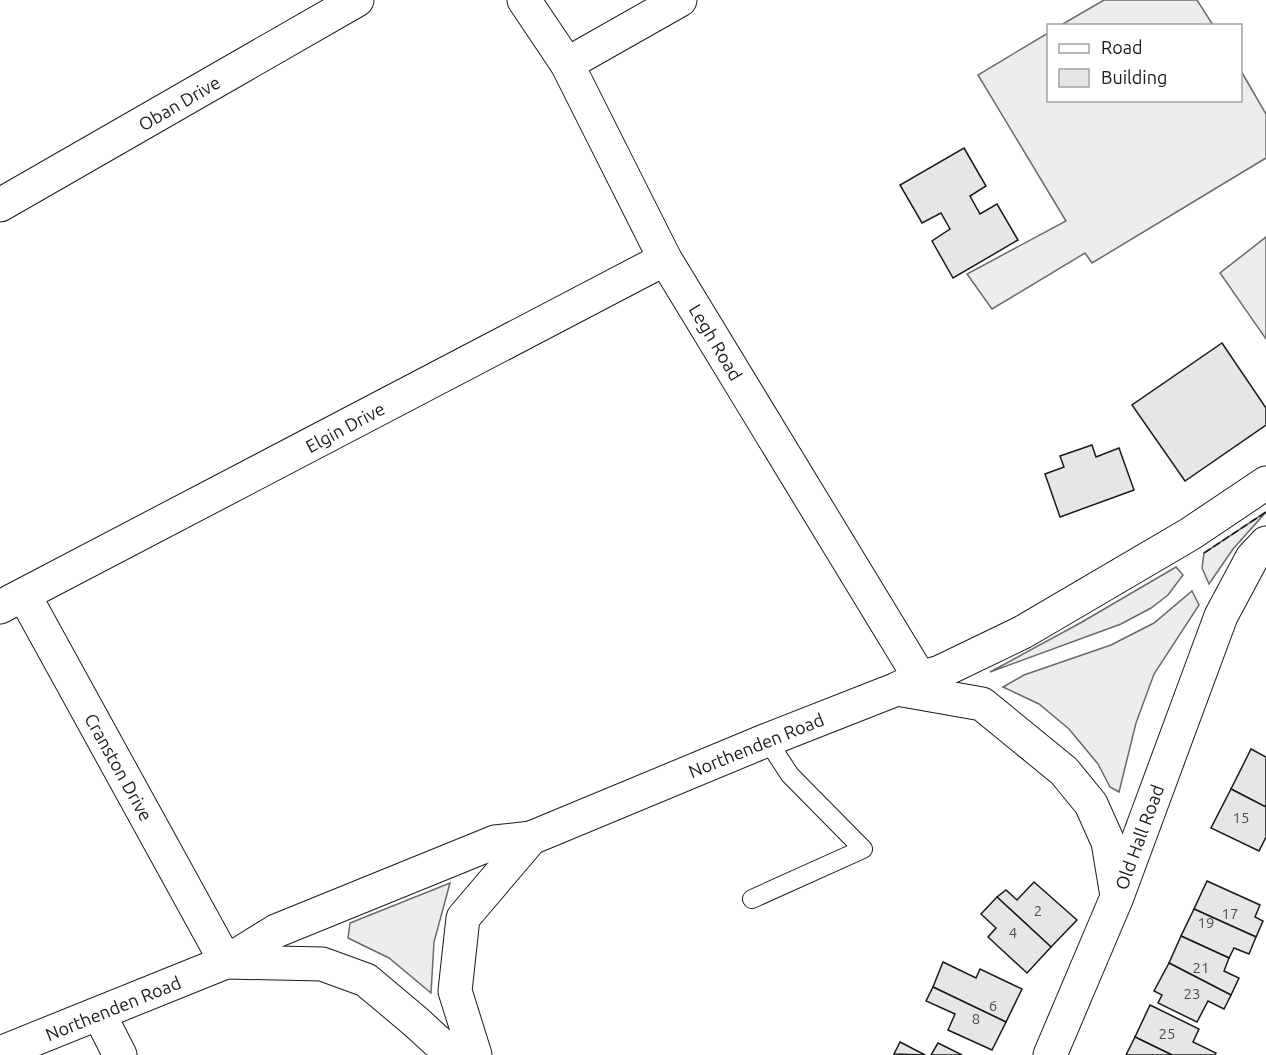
<svg xmlns="http://www.w3.org/2000/svg" width="1266" height="1055" viewBox="0 0 1266 1055" font-family="Ubuntu,sans-serif">
  <style>
    .built { fill: #ededed; stroke: #6a6a6a; stroke-width: 1.5 }
    .building { fill: #e6e6e6; stroke: #1a1a1a; stroke-width: 1.5 }
    .lines { fill: none; stroke-linecap: round; stroke-linejoin: round }
    .lane-casing { stroke: #1a1a1a; stroke-width: 20 }
    .street-casing { stroke: #1a1a1a; stroke-width: 35 }
    .secondary-casing { stroke: #1a1a1a; stroke-width: 35 }
    .primary-casing { stroke: #1a1a1a; stroke-width: 35 }
    .lane { stroke: #fff; stroke-width: 18 }
    .street { stroke: #fff; stroke-width: 33 }
    .secondary { stroke: #fff; stroke-width: 33 }
    .primary { stroke: #fff; stroke-width: 33 }
    .fence { stroke: #1a1a1a; stroke-width: 1.5; stroke-dasharray: 8 3; stroke-linecap: butt }
    .labels { text-anchor: middle; dominant-baseline: central; stroke-width: 4.5; stroke-linejoin: round; paint-order: stroke }
    .number-label { font-size: 15px; fill: #4d4d4d }
    .street-label { font-size: 18px; fill: #1a1a1a; stroke: #fff }
  </style>
  <rect width="100%" height="100%" fill="#fff"/>
  <g class="built">
    <polygon points="1104,0 1197,0 1213,25 1061,25"/>
    <polygon points="1048,33 1048,100 1240,100 1241,71 1266,114 1266,158 1092,263 1085,253 992,309 967,274 1066,221 978,75"/>
    <polygon points="1266,237 1266,339 1220,273"/>
    <polygon points="1266,512 1233,549 1209,584 1202,568 1204,553"/>
    <polygon points="1176,567 1183,575 1168,595 1151,608 1121,624 990,672 1082,622"/>
    <polygon points="1192,591 1199,605 1154,674 1136,723 1119,792 1110,787 1098,764 1069,729 1039,704 1003,687 1024,675 1111,645 1154,623"/>
    <polygon points="450,883 434,942 431,993 389,958 348,938 350,923"/>
  </g>
  <g class="building">
    <polygon points="964,148 986,186 970,196 980,214 997,204 1018,240 953,278 932,241 950,229 941,213 922,223 900,185"/>
    <polygon points="1222,343 1266,408 1266,425 1185,481 1132,405"/>
    <polygon points="1092,445 1096,457 1119,448 1134,490 1060,517 1045,474 1064,467 1060,456"/>
    <polygon points="1251,749 1266,757 1266,807 1231,789"/>
    <polygon points="1231,789 1266,807 1266,837 1259,851 1211,828"/>
    <polygon points="1207,881 1260,905 1255,917 1263,921 1256,937 1194,909"/>
    <polygon points="1034,882 1077,920 1051,947 997,897 1006,890 1017,900"/>
    <polygon points="997,897 1051,947 1027,973 988,937 996,928 981,914"/>
    <polygon points="1194,909 1256,937 1249,954 1234,948 1229,958 1181,936"/>
    <polygon points="1181,936 1229,958 1224,971 1239,978 1231,995 1169,963"/>
    <polygon points="943,962 976,978 980,969 1022,989 1006,1022 933,987"/>
    <polygon points="1169,963 1231,995 1224,1009 1208,1001 1197,1022 1158,1003 1162,995 1154,991"/>
    <polygon points="933,987 1006,1022 992,1050 948,1030 955,1014 926,1001"/>
    <polygon points="1150,1005 1199,1029 1193,1042 1216,1053 1215,1055 1172,1055 1135,1037"/>
    <polygon points="1135,1037 1172,1055 1126,1055"/>
    <polygon points="900,1042 925,1055 894,1054"/>
    <polygon points="938,1043 962,1055 931,1055"/>
  </g>
  <g class="lines">
    <defs>
      <polyline id="lane" points="752,899 863,849 790,775 767,740"/>
      <g id="street">
        <polyline points="524,0 567,64 665,259 920,678"/>
        <polyline points="567,64 680,0"/>
        <polyline points="0,205 357,0"/>
        <polyline points="24,595 226,962"/>
        <polyline points="0,607 665,259"/>
        <polyline points="99,1014 120,1055"/>
      </g>
      <g id="secondary">
        <polyline points="226,962 322,964 366,980 416,1022 452,1055"/>
        <polyline points="0,1053 226,962 276,931 495,842 531,838"/>
      </g>
      <g id="primary">
        <polyline points="897,689 982,704 1064,771 1091,804 1108,842 1117,896"/>
        <polyline points="475,1055 455,991 463,918 531,838 767,740 897,689 920,678 940,672 1023,632 1190,534 1266,483"/>
        <polyline points="1050,1055 1117,897 1221,616 1252,558 1266,543"/>
      </g>
    </defs>
    <use href="#lane" class="lane-casing"/>
    <use href="#street" class="street-casing"/>
    <use href="#secondary" class="secondary-casing"/>
    <use href="#primary" class="primary-casing"/>
    <use href="#lane" class="lane"/>
    <use href="#street" class="street"/>
    <use href="#secondary" class="secondary"/>
    <use href="#primary" class="primary"/>
    <polyline class="fence" points="1204,553 1266,512"/>
  </g>
  <g class="labels">
    <g class="number-label">
      <text x="1241" y="817">15</text>
      <text x="1038" y="910">2</text>
      <text x="1230" y="913">17</text>
      <text x="1206" y="922">19</text>
      <text x="1013" y="932">4</text>
      <text x="1201" y="967">21</text>
      <text x="1192" y="993">23</text>
      <text x="993" y="1005">6</text>
      <text x="976" y="1018">8</text>
      <text x="1167" y="1033">25</text>
    </g>
    <g class="street-label">
      <text transform="translate(179 103) rotate(-30)">Oban Drive</text>
      <text transform="translate(716 342) rotate(59)">Legh Road</text>
      <text transform="translate(345 427) rotate(-28)">Elgin Drive</text>
      <text transform="translate(756 745) rotate(-22)">Northenden Road</text>
      <text transform="translate(119 767) rotate(61)">Cranston Drive</text>
      <text transform="translate(1139 837) rotate(-70)">Old Hall Road</text>
      <text transform="translate(113 1008) rotate(-22)">Northenden Road</text>
    </g>
  </g>
  <rect x="1047" y="24" width="195" height="78" fill="#ffffff" stroke="#a3a3a3" stroke-width="1.5"/>
  <rect x="1059" y="44" width="30" height="9" fill="#ffffff" stroke="#a3a3a3" stroke-width="1.5"/>
  <text x="1101" y="54" font-size="18" fill="#1a1a1a">Road</text>
  <rect x="1059" y="69" width="30" height="18" fill="#e6e6e6" stroke="#a3a3a3" stroke-width="1.5"/>
  <text x="1101" y="84" font-size="18" fill="#1a1a1a">Building</text>
</svg>
